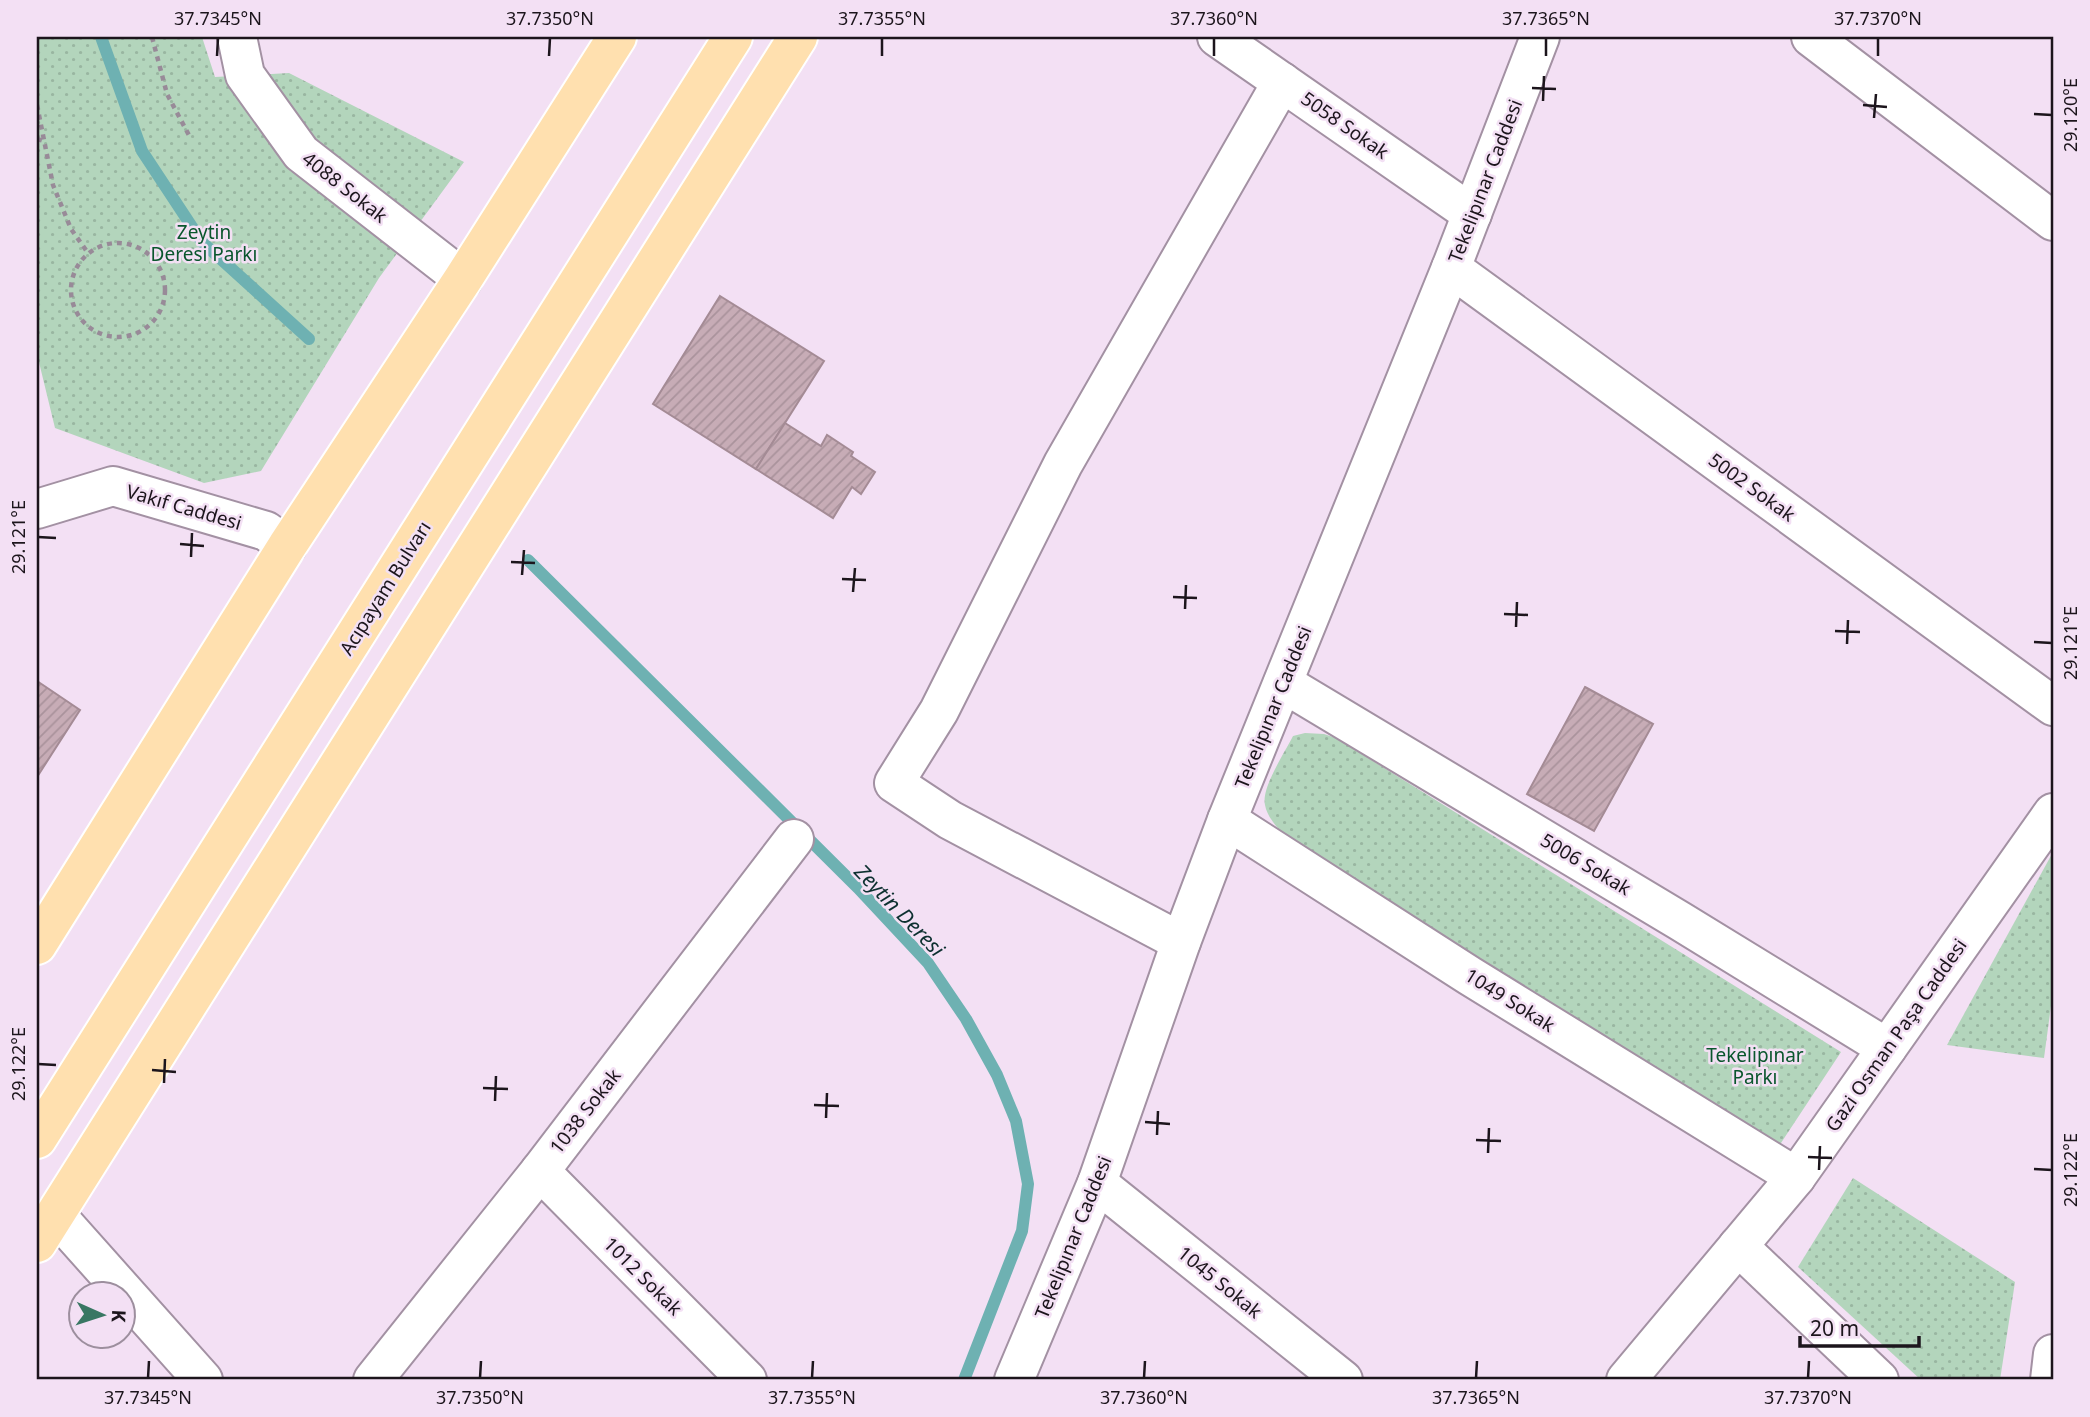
<svg xmlns="http://www.w3.org/2000/svg" width="2090" height="1417" viewBox="0 0 2090 1417" font-family="'Noto Sans',sans-serif">
  <style>
    .park { fill: url(#park-dots) }
    .lines { fill: none; stroke-linecap: round; stroke-linejoin: round }
    .stream { stroke: #6eb1b2; stroke-width: 12 }
    .building { fill: url(#building-hatch); stroke: #a48b95; stroke-width: 2 }
    .minor-casing { stroke: #a391a3; stroke-width: 42 }
    .major-casing { stroke: #fff; stroke-width: 42 }
    .path { stroke: #988a98; stroke-width: 4.5; stroke-dasharray: 5 5; stroke-linecap: butt }
    .minor { stroke: #fff; stroke-width: 38 }
    .major { stroke: #ffe0af; stroke-width: 38 }
    .ticks { fill: none; stroke: #1c151c; stroke-width: 2.5 }
    .labels { text-anchor: middle; dominant-baseline: central; stroke-width: 5; stroke-linejoin: round; paint-order: stroke }
    .street-label { font-size: 19px; fill: #1c151c; stroke: #f3e0f4 }
    .park-label { font-size: 19px; fill: #0a562d; stroke: #f3e0f4 }
    .water-label { font-size: 21px; font-style: italic; fill: #0d3030; stroke: #f3e0f4 }
    .neatline { fill: none; stroke: #1c151c; stroke-width: 2.5 }
    .ticks-label { font-size: 18px; text-anchor: middle; fill: #1c151c }
  </style>
  <defs>
    <pattern id="park-dots" width="8" height="8" patternUnits="userSpaceOnUse" patternTransform="scale(1.75)"><rect width="8" height="8" fill="#b3d5bc"/><path d="M2 2h.1M6 6h.1" fill="none" stroke="#99b6a1" stroke-width="1.8" stroke-linecap="round"/></pattern>
    <pattern id="building-hatch" width="6" height="6" patternUnits="userSpaceOnUse" patternTransform="scale(1.75)"><rect width="6" height="6" fill="#c7acb6"/><path d="M-1 1l2-2M0 6l6-6M5 7l2-2" fill="none" stroke="#aa939c"/></pattern>
  </defs>
  <rect width="100%" height="100%" fill="#f3e0f4"/>
  <g class="park">
    <polygon points="37,37 202,37 215,77 289,73 464,162 379,278 261,471 204,483 55,428 37,354"/>
    <path d="M1305,733L1324,734L1336,738L1841,1052L1777,1149L1283,834C1275,825 1267,816 1265,805C1261,788 1285,752 1293,736Z"/>
    <polygon points="2053,852 2053,991 2044,1058 1947,1045"/>
    <polygon points="1853,1178 2015,1282 2000,1380 1921,1380 1798,1267"/>
  </g>
  <g class="lines">
    <g class="stream">
      <polyline points="101,37 142,151 202,242 309,339"/>
      <polyline points="528,560 858,888 928,963 966,1019 997,1075 1016,1121 1028,1184 1022,1231 964,1380"/>
    </g>
  </g>
  <g class="building">
    <polygon points="720,296 824,361 756,469 653,404"/>
    <polygon points="785,423 821,446 827,435 853,452 851,456 875,472 861,494 852,487 833,518 756,469"/>
    <polygon points="37,681 80,710 37,777"/>
    <polygon points="1585,687 1653,724 1594,831 1527,794"/>
  </g>
  <g class="lines">
    <defs>
      <g id="minor">
        <polyline points="237,37 245,75 301,153 463,279"/>
        <polyline points="1217,37 1472,214"/>
        <polyline points="1811,37 2053,221"/>
        <polyline points="1451,268 2053,706"/>
        <polyline points="37,509 113,486 266,531 287,546"/>
        <polyline points="1283,683 1680,921 1887,1048"/>
        <polyline points="1227,820 1470,976 1796,1177"/>
        <polyline points="1181,942 950,820 894,783 939,711 1063,464 1282,82"/>
        <polyline points="540,1171 747,1380"/>
        <polyline points="1097,1183 1343,1380"/>
        <polyline points="55,1214 203,1380"/>
        <polyline points="1738,1246 1879,1380"/>
        <polyline points="373,1380 540,1171 794,839"/>
        <polyline points="1014,1380 1097,1183 1181,942 1227,820 1451,268 1540,37"/>
        <polyline points="1626,1380 1796,1177 2053,813"/>
        <polyline points="2050,1380 2053,1354"/>
      </g>
      <g id="major">
        <polyline points="37,945 287,546 463,279 617,37"/>
        <polyline points="37,1139 733,37"/>
        <polyline points="37,1243 798,37"/>
      </g>
    </defs>
    <use href="#minor" class="minor-casing"/>
    <use href="#major" class="major-casing"/>
    <g class="path">
      <polyline points="152,37 167,94 191,139"/>
      <polyline points="37,105 53,185 71,229 88,253"/>
      <polyline points="37,139 44,141"/>
      <circle cx="118" cy="290" r="47"/>
    </g>
    <use href="#minor" class="minor"/>
    <use href="#major" class="major"/>
  </g>
  <path class="ticks" d="M217,56L218,38M549,56L550,38M882,56V38M1214,56V38M1546,56V38M1878,56V38M1532,88L1556,89M1543,101L1544,76M1863,105L1887,107M2034,114L2052,115M1874,118L1876,94M38,537L56,538M180,544L204,546M191,557L192,533M511,562L535,563M522,575L524,550M842,579L866,580M853,592L855,568M1173,597L1197,598M1185,609L1186,585M1504,614L1528,615M1516,627L1517,602M1835,631L1860,632M2034,642L2052,643M1847,644L1848,620M38,1064L56,1065M152,1070L176,1072M164,1083L165,1059M483,1088L508,1089M495,1101L496,1076M814,1105L839,1106M826,1118L827,1093M1145,1122L1170,1124M1157,1135L1158,1111M1476,1140L1501,1141M1488,1153L1489,1128M1808,1157L1832,1158M2034,1169L2052,1170M1819,1170L1820,1146M148,1378L149,1361M480,1378L481,1361M812,1378L813,1361M1144,1378L1145,1361M1476,1378L1477,1361M1808,1378L1809,1361"/>
  <g class="labels">
    <g class="street-label">
      <text transform="translate(1345 125) rotate(35)">5058 Sokak</text>
      <text transform="translate(1485 181) rotate(-69)">Tekelipınar Caddesi</text>
      <text transform="translate(345 187) rotate(38)">4088 Sokak</text>
      <text transform="translate(1752 487) rotate(36)">5002 Sokak</text>
      <text transform="translate(184 507) rotate(16)">Vakıf Caddesi</text>
      <text transform="translate(385 588) rotate(-58)">Acıpayam Bulvarı</text>
      <text transform="translate(1273 707) rotate(-68)">Tekelipınar Caddesi</text>
      <text transform="translate(1586 864) rotate(31)">5006 Sokak</text>
      <text transform="translate(1510 1000) rotate(32)">1049 Sokak</text>
      <text transform="translate(1896 1035) rotate(-55)">Gazi Osman Paşa Caddesi</text>
      <text transform="translate(585 1111) rotate(-52)">1038 Sokak</text>
      <text transform="translate(1073 1237) rotate(-68)">Tekelipınar Caddesi</text>
      <text transform="translate(643 1276) rotate(45)">1012 Sokak</text>
      <text transform="translate(1220 1282) rotate(39)">1045 Sokak</text>
    </g>
    <g class="park-label">
      <text x="204" y="232">Zeytin<tspan x="204" dy="22">Deresi Parkı</tspan></text>
      <text x="1755" y="1055">Tekelipınar<tspan x="1755" dy="22">Parkı</tspan></text>
    </g>
    <g class="water-label">
      <text transform="translate(900 910) rotate(46)">Zeytin Deresi</text>
    </g>
  </g>
  <rect width="2090" height="1417" fill="none" stroke="#f3e0f4" stroke-width="77"/>
  <g transform="translate(102 1315) rotate(93)"><circle r="33" fill="#f3e0f4" stroke="#9d8f9e" stroke-width="2"/>
  <path d="M0-5L12 26L0 18L-12 26Z" fill="#397763"/>
  <text y="-10" font-size="19" font-weight="bold" text-anchor="middle" fill="#1c151c">K</text>
  </g>
  <path d="M1800 1336v10h119v-10" fill="none" stroke="#1c151c" stroke-width="3.5"/>
  <text x="1810" y="1336" font-size="21" fill="#1c151c" stroke="#f3e0f4" stroke-width="5" paint-order="stroke">20 m</text>
  <rect x="38" y="38" width="2014" height="1340" class="neatline"/>
  <g class="ticks-label">
    <text x="218" y="25">37.7345°N</text>
    <text x="550" y="25">37.7350°N</text>
    <text x="882" y="25">37.7355°N</text>
    <text x="1214" y="25">37.7360°N</text>
    <text x="1546" y="25">37.7365°N</text>
    <text x="1878" y="25">37.7370°N</text>
    <text transform="translate(2071 115) rotate(-90)" y="6">29.120°E</text>
    <text transform="translate(19 537) rotate(-90)" y="6">29.121°E</text>
    <text transform="translate(2071 643) rotate(-90)" y="6">29.121°E</text>
    <text transform="translate(19 1064) rotate(-90)" y="6">29.122°E</text>
    <text transform="translate(2071 1170) rotate(-90)" y="6">29.122°E</text>
    <text x="148" y="1404">37.7345°N</text>
    <text x="480" y="1404">37.7350°N</text>
    <text x="812" y="1404">37.7355°N</text>
    <text x="1144" y="1404">37.7360°N</text>
    <text x="1476" y="1404">37.7365°N</text>
    <text x="1808" y="1404">37.7370°N</text>
  </g>
</svg>
